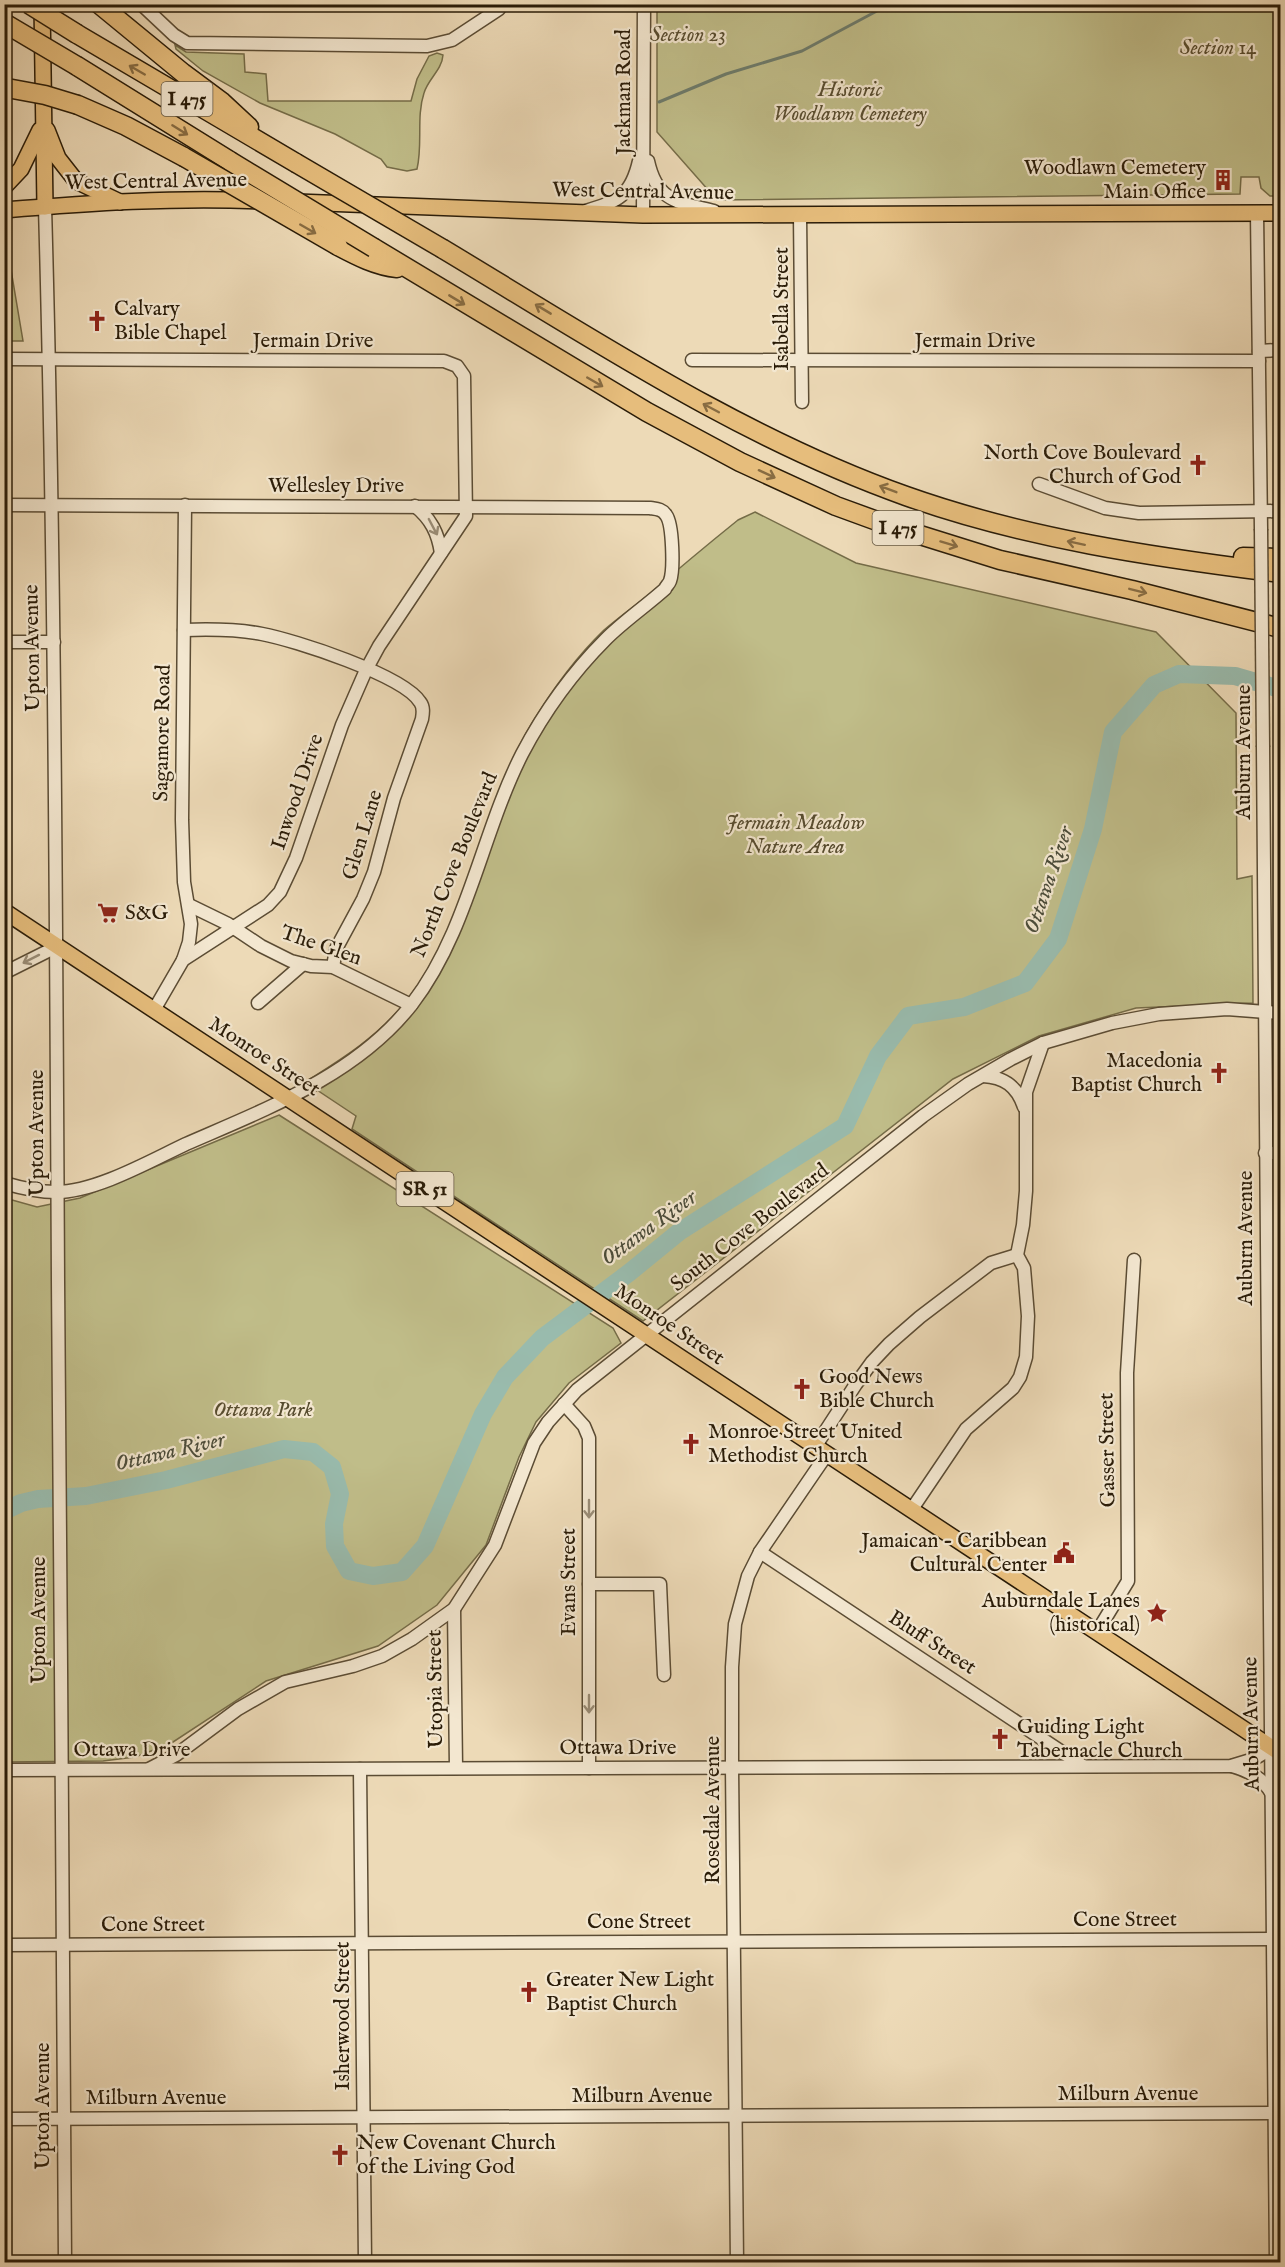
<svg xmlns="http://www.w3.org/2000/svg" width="1285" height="2267" viewBox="0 0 1285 2267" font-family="'IM FELL English',serif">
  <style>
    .green { fill: #c0bd89; stroke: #756c48; stroke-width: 1.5 }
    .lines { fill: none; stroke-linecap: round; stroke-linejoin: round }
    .stream { stroke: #6d7b6b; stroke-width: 3 }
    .river { stroke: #99bbad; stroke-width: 18 }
    .minor-casing { stroke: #5b4c34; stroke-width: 15 }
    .major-casing { stroke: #2a1c08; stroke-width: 18 }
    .highway-casing { stroke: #2a1c08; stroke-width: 21 }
    .minor { stroke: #f3e7d0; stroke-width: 12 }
    .major { stroke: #e6bd7c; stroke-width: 15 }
    .highway { stroke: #e6bd7c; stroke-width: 18 }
    .minor-bridge-casing { stroke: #5b4c34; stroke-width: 15; stroke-linecap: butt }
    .highway-bridge-casing { stroke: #2a1c08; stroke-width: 21; stroke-linecap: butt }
    .minor-bridge { stroke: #f3e7d0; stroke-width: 12 }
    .highway-bridge { stroke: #e6bd7c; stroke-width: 18 }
    .oneway { stroke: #886c42 }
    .oneway2 { stroke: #998c76 }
    .labels { text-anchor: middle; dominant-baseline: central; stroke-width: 4.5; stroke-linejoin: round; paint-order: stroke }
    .shield { fill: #f3e7d0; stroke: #665944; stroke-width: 1.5 }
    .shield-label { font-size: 20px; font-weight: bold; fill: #2a1c08 }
    .park-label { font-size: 21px; font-style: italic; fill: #574c2f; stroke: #f3e7d0 }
    .street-label { font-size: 21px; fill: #2a1c08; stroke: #f3e7d0 }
    .poi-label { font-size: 21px; fill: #2a1c08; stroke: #f3e7d0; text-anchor: start }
    .water-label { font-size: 22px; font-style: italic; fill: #4b4c3a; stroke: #f3e7d0 }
  </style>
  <rect width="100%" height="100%" fill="#eddab7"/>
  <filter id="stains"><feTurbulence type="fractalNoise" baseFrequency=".00333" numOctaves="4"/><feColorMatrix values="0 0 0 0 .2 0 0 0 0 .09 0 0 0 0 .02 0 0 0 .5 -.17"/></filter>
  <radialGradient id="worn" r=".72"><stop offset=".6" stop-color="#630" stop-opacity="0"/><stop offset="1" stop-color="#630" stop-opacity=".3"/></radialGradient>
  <g class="green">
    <polygon points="657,5 1280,5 1280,196 1270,196 1261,188 1259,177 1241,177 1240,194 717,200 657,132"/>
    <path d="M175,45L186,52L244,54L245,72L266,74L268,101H411L417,79L429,56L437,53L443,55C442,70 428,79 424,93C416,117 423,144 417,169L407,171L387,167L381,159L335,134L260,103L203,71L176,49Z"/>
    <polygon points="4,246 7,246 23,341 5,341"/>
    <path d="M755,512L856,563L1156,632L1236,713L1237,879L1252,876L1253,1003L1136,1008L1039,1036L953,1079L643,1321L352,1129L356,1116L305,1082C342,1059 380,1035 407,1000C470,919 480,810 532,723C552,690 576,657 604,630C618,618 633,607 647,596C677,570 707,545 738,520Z"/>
    <polygon points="1278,722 1280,722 1280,992 1279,992"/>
    <polygon points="279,1115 613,1328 621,1343 569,1383 536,1422 519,1457 486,1545 437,1605 378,1646 266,1681 170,1744 135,1757 103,1761 5,1762 5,1198 37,1207 80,1198"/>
  </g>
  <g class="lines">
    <polyline class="stream" points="659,102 726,74 802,51 890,4"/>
    <polyline class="river" points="4,1511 21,1503 38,1499 86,1496 166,1480 284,1449 313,1452 332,1467 340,1494 334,1524 335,1546 349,1571 373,1576 402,1572 425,1546 483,1414 505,1377 542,1338 630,1272 679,1232 845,1126 878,1056 908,1016 964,1007 1025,983 1058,939 1093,829 1113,732 1154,685 1179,674 1235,676 1280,689"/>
    <defs>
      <g id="minor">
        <polyline points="141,4 174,35 187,43 427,46 452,40 499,9 502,4"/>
        <path d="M648,161C657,202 678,202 714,211"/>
        <path d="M45,207C55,565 56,923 58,1281C60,1608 64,1935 65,2262"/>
        <path d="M586,211C618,201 631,196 639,161"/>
        <polyline points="1257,213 1261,529"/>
        <polyline points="643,215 644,4"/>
        <polyline points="800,215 802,402"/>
        <polyline points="1259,351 1280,350"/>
        <polyline points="4,359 444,361 457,366 464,376 466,516 379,646 366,670 342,725 296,858 280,892 268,905 183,960 154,1010"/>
        <polyline points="692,360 1259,361"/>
        <polyline points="1039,484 1105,508 1139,513 1280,511"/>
        <path d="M4,505L650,508C657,509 662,509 666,515C673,524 674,570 670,581C669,584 666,586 665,589C646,606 624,621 606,639C572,673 544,712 522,754C481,835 468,931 412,1004C357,1075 266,1109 186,1144C150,1161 96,1192 56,1192C39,1192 21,1188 4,1183"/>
        <path d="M415,506C431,519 438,533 441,553"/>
        <path d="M184,630C210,629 236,629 262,634C294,640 403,675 420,702C424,707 423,713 422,719L394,798L374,872L363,899L336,949L333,967"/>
        <polyline points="4,642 54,642"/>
        <path d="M1263,747C1265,1252 1272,1757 1276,2262"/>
        <polyline points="189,905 228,924 261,946 291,961 311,966 333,967 411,1005"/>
        <polyline points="183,960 189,942 191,924 184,882 182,820 185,505"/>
        <polyline points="4,973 58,946"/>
        <polyline points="258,1003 303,964"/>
        <path d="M983,1076C1004,1077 1017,1086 1024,1107"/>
        <polyline points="1265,1153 1280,1153"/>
        <polyline points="564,1404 584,1426 589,1438 589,1768"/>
        <polyline points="815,1447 856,1384 872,1362 889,1344 920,1317 991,1263 1017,1255"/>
        <polyline points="912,1509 966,1429 1013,1388 1020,1377 1026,1357 1028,1316 1024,1268 1017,1255 1023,1225 1026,1191 1026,1092 1043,1043"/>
        <polyline points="760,1552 1083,1766"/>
        <polyline points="589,1584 660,1584 664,1675"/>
        <polyline points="454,1609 456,1768"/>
        <polyline points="1097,1632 1128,1581 1127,1373 1134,1260"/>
        <path d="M1232,1766C1249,1771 1263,1778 1272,1794"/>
        <polyline points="149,1769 176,1755 238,1709 285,1682 353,1666 382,1656 412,1639 454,1609 495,1545 534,1443 548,1422 577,1390 923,1116 968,1084 1011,1059 1043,1043 1112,1023 1159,1014 1227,1009 1280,1013"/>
        <polyline points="360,1769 365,2262"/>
        <polyline points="4,1770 1231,1766 1254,1759 1272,1748"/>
        <polyline points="4,1945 1273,1939"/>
        <polyline points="4,2119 1280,2113"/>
        <polyline points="737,2262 732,1767 732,1667 735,1624 748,1576 760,1552 827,1454"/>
      </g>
      <g id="major">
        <polyline points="42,4 45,207"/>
        <polyline points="47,130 58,158 76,181 120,202"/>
        <polyline points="4,187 21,169 40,130"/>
        <polyline points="297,202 643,215 1280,213"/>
        <path d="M4,210C90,203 175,197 261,201"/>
        <polyline points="4,911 1280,1753"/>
      </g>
      <g id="highway">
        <polyline points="99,4 183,73 222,102 249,127"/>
        <polyline points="77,34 296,163"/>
        <polyline points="77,66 230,161"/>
        <polyline points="78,105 126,126 184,157"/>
        <path d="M338,246C357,256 376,266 397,268"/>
        <polyline points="374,248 647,412 740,462 836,506 888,525 1000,560 1132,590 1280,628"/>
        <path d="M443,249C593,339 740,437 906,496C1027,539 1153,557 1280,573"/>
        <polyline points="1243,557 1280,558"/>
      </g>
    </defs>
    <use href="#minor" class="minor-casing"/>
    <use href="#major" class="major-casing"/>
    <use href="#highway" class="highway-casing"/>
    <use href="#minor" class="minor"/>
    <use href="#major" class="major"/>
    <use href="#highway" class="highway"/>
    <defs>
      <polyline id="minor-bridge" points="1261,529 1263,747"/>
      <g id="highway-bridge">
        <polyline points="29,4 77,34"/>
        <polyline points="6,24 77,66"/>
        <polyline points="7,88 45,95 78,105"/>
        <polyline points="184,157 338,246"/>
        <polyline points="230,161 374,248"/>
        <polyline points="296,163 443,249"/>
      </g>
    </defs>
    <use href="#minor-bridge" class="minor-bridge-casing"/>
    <use href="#highway-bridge" class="highway-bridge-casing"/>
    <use href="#minor-bridge" class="minor-bridge"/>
    <use href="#highway-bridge" class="highway-bridge"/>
  </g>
  <defs><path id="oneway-shaft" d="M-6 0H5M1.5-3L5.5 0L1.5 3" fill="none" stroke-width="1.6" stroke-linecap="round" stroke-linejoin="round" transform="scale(1.5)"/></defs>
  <g class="oneway">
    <use href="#oneway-shaft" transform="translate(137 70) rotate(-150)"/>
    <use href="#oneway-shaft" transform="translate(180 130) rotate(32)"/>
    <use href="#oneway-shaft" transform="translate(308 229) rotate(30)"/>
    <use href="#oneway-shaft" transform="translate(457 300) rotate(31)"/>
    <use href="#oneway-shaft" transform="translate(543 309) rotate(-149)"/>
    <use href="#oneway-shaft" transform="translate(595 382) rotate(30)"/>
    <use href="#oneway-shaft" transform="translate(711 408) rotate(-152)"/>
    <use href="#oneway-shaft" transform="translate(767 474) rotate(25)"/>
    <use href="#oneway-shaft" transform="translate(888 489) rotate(-159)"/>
    <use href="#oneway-shaft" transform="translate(1076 543) rotate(-168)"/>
    <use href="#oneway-shaft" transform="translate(949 544) rotate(17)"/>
    <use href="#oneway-shaft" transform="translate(1138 591) rotate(14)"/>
  </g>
  <g class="oneway2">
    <use href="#oneway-shaft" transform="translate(433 527) rotate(62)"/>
    <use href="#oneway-shaft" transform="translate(31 959) rotate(153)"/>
    <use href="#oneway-shaft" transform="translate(589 1509) rotate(90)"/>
    <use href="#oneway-shaft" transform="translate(589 1704) rotate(90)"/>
  </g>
  <defs>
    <symbol id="building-bare" viewBox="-9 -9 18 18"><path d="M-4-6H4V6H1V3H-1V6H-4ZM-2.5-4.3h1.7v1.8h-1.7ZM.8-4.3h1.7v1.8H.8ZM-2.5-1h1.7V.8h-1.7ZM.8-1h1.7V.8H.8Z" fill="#8f2418" stroke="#f3e7d0" stroke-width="2.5" paint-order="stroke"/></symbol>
    <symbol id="church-bare" viewBox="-9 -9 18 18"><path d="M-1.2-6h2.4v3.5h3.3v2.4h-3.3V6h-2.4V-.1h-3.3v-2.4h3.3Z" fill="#8f2418" stroke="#f3e7d0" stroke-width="2.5" paint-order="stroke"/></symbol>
    <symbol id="supermarket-bare" viewBox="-9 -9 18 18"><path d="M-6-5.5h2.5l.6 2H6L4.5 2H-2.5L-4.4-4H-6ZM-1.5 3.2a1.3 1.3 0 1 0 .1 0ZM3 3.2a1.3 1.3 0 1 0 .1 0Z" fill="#8f2418" stroke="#f3e7d0" stroke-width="2.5" paint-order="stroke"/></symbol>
    <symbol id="civic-bare" viewBox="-9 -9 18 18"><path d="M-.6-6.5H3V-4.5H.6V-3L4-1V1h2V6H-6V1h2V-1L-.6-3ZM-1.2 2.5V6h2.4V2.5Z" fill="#8f2418" stroke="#f3e7d0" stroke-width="2.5" paint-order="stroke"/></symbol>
    <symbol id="sight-bare" viewBox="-9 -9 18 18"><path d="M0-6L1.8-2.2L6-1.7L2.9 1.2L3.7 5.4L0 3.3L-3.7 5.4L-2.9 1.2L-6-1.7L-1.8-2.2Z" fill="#8f2418" stroke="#f3e7d0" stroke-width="2.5" paint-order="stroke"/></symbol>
  </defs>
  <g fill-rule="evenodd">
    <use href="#building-bare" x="1208" y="165" width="30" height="30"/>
    <use href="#church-bare" x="82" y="306" width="30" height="30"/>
    <use href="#church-bare" x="1183" y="450" width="30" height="30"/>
    <use href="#supermarket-bare" x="93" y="898" width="30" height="30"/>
    <use href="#church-bare" x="1204" y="1058" width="30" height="30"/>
    <use href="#church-bare" x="787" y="1374" width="30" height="30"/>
    <use href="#church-bare" x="676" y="1429" width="30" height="30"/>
    <use href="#civic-bare" x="1049" y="1538" width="30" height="30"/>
    <use href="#sight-bare" x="1142" y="1598" width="30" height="30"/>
    <use href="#church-bare" x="985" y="1724" width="30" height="30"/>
    <use href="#church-bare" x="514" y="1977" width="30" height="30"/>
    <use href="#church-bare" x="325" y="2140" width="30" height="30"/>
  </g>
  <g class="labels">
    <g class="shield">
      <rect x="161.5" y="82" width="51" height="34" rx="4.5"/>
      <rect x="872.5" y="511" width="51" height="34" rx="4.5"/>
      <rect x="396.5" y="1172" width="57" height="34" rx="4.5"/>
    </g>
    <g class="shield-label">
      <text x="187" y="99">I 475</text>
      <text x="898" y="528">I 475</text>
      <text x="425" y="1189">SR 51</text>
    </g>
    <g class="park-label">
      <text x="688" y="35">Section 23</text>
      <text x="1218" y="48">Section 14</text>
      <text x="850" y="90">Historic<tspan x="850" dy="24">Woodlawn Cemetery</tspan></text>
      <text x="795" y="823">Jermain Meadow<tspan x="795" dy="24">Nature Area</tspan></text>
      <text x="263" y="1410">Ottawa Park</text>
    </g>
    <g class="street-label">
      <text transform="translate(624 92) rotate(-90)">Jackman Road</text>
      <text transform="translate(156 182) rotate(-1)">West Central Avenue</text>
      <text transform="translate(643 192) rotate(1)">West Central Avenue</text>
      <text transform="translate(782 309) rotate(-90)">Isabella Street</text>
      <text x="313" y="341">Jermain Drive</text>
      <text x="975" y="341">Jermain Drive</text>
      <text x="336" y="486">Wellesley Drive</text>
      <text transform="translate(33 648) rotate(-91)">Upton Avenue</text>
      <text transform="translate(163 733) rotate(-89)">Sagamore Road</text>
      <text transform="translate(1244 752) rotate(-90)">Auburn Avenue</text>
      <text transform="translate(298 792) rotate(-71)">Inwood Drive</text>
      <text transform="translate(363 835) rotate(-73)">Glen Lane</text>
      <text transform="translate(455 865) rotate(-68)">North Cove Boulevard</text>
      <text transform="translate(321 946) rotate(19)">The Glen</text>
      <text transform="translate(264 1057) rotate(33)">Monroe Street</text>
      <text transform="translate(37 1133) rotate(-90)">Upton Avenue</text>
      <text transform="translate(750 1228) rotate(-38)">South Cove Boulevard</text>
      <text transform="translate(1246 1238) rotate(-90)">Auburn Avenue</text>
      <text transform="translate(669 1325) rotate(34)">Monroe Street</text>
      <text transform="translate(1108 1450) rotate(-91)">Gasser Street</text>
      <text transform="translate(569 1582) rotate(-90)">Evans Street</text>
      <text transform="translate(39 1620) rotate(-90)">Upton Avenue</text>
      <text transform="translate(932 1643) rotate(33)">Bluff Street</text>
      <text transform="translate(436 1689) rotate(-91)">Utopia Street</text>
      <text transform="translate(1252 1724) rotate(-91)">Auburn Avenue</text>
      <text x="618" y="1748">Ottawa Drive</text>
      <text x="132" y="1750">Ottawa Drive</text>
      <text transform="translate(713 1810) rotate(-90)">Rosedale Avenue</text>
      <text x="1125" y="1920">Cone Street</text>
      <text x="639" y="1922">Cone Street</text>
      <text x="153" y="1925">Cone Street</text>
      <text transform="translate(343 2016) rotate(-90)">Isherwood Street</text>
      <text x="1128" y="2094">Milburn Avenue</text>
      <text x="642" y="2096">Milburn Avenue</text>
      <text x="156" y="2098">Milburn Avenue</text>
      <text transform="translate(43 2106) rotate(-90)">Upton Avenue</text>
    </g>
    <g class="poi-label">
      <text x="1206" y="168" text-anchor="end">Woodlawn Cemetery<tspan x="1206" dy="24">Main Office</tspan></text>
      <text x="114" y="309">Calvary<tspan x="114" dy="24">Bible Chapel</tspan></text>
      <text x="1181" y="453" text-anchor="end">North Cove Boulevard<tspan x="1181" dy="24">Church of God</tspan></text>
      <text x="125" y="913">S&amp;G</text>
      <text x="1202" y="1061" text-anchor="end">Macedonia<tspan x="1202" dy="24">Baptist Church</tspan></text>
      <text x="819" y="1377">Good News<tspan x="819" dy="24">Bible Church</tspan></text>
      <text x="708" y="1432">Monroe Street United<tspan x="708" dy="24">Methodist Church</tspan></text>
      <text x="1047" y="1541" text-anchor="end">Jamaican - Caribbean<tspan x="1047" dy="24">Cultural Center</tspan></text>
      <text x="1140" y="1601" text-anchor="end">Auburndale Lanes<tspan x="1140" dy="24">(historical)</tspan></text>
      <text x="1017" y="1727">Guiding Light<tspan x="1017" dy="24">Tabernacle Church</tspan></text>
      <text x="546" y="1980">Greater New Light<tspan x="546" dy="24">Baptist Church</tspan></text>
      <text x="357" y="2143">New Covenant Church<tspan x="357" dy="24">of the Living God</tspan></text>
    </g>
    <g class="water-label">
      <text transform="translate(1049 880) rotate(-71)">Ottawa River</text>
      <text transform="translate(649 1228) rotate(-36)">Ottawa River</text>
      <text transform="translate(170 1452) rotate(-13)">Ottawa River</text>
    </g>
  </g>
  <rect width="1285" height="2267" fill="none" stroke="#eddab7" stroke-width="24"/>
  <rect x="6" y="6" width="1273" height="2255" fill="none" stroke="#2a1c08" stroke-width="3"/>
  <rect x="12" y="12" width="1261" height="2243" fill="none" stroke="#2a1c08" stroke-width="1.5"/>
  <rect width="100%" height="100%" filter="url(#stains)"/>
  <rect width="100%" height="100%" fill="url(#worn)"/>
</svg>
